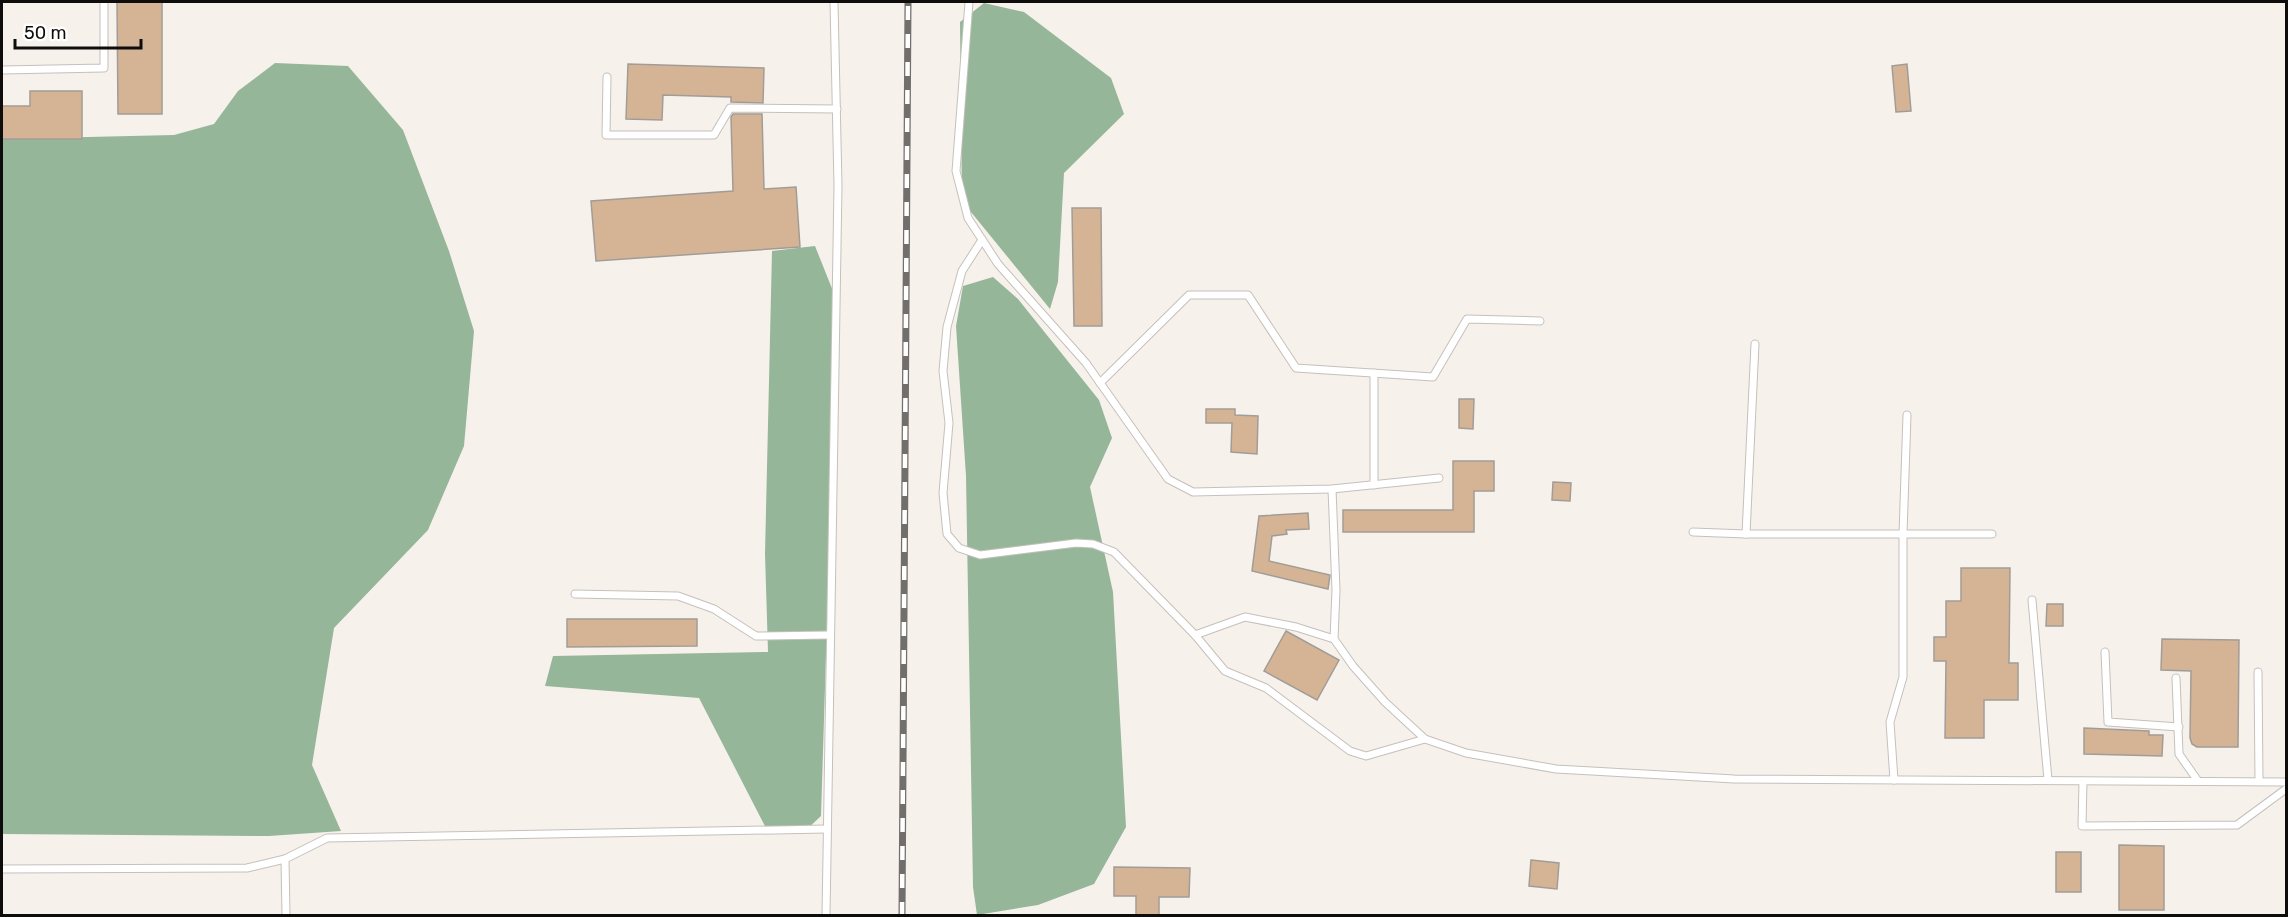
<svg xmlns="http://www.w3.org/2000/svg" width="2288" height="917" viewBox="0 0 2288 917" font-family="Rubik,sans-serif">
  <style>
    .forest { fill: #95b698 }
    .building { fill: #d5b496; stroke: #a29c97; stroke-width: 1.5 }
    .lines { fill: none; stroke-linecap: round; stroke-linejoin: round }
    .lane-casing { stroke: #c5c0bb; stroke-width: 9 }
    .lane { stroke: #fff; stroke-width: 7 }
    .rail-casing { stroke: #716e6b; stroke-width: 7 }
    .rail { stroke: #fff; stroke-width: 4.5; stroke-dasharray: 14; stroke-linecap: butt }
  </style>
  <rect width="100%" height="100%" fill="#f7f1ec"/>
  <g class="forest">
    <polygon points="984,3 1024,12 1111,78 1124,114 1064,173 1058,282 1050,309 962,201 960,22"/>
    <polygon points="275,63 348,66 403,130 449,251 474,331 464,446 428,530 334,628 312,765 341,831 269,836 2,834 2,139 174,135 214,124 238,91"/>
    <polygon points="815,246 837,301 821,816 804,832 768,832 699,698 545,686 553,656 768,652 765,554 772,251"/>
    <polygon points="993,277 1018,299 1099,400 1112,438 1090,487 1113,592 1126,827 1094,884 1038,905 977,915 973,887 966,476 956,326 963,286"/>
  </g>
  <g class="building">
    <polygon points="117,2 162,2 162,114 118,114"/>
    <polygon points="628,64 764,68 763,103 731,102 731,97 663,95 662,120 626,119"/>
    <polygon points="1907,64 1911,111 1896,112 1892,66"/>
    <polygon points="30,91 82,91 82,139 2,139 2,106 30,106"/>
    <polygon points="733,114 762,114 764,189 796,187 800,247 596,261 591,201 733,191 731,117"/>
    <polygon points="1072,208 1101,208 1102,326 1074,326"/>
    <polygon points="1459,399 1474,399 1473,429 1459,428"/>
    <polygon points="1206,409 1235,409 1235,415 1258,416 1257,454 1231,452 1232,423 1206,423"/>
    <polygon points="1453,461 1494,461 1494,491 1474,491 1474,532 1343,532 1343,510 1453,510"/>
    <polygon points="1553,482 1571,483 1570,501 1552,500"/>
    <polygon points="1308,513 1309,529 1286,530 1287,534 1272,536 1269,561 1330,575 1328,589 1252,571 1259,516"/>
    <polygon points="1961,568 2010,568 2009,663 2018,663 2018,700 1984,700 1984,738 1945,738 1946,661 1934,661 1934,637 1946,637 1946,601 1961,601"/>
    <polygon points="2047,604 2063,604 2063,626 2046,626"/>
    <polygon points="567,619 697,619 697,646 567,647"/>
    <polygon points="1286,631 1339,660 1317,700 1264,671"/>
    <polygon points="2162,639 2239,640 2238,747 2197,747 2192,744 2190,738 2191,671 2161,670"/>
    <polygon points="2084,728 2149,731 2149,735 2163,735 2162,756 2084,754"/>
    <polygon points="2119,845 2164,846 2164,910 2119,910"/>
    <rect x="2056" y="852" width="25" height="40"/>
    <polygon points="1531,860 1559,863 1557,889 1529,886"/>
    <polygon points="1114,867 1190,868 1189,897 1159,897 1159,915 1136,915 1136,896 1114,896"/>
  </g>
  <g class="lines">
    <defs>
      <g id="lane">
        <polyline points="969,2 956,171 968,218 998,264 1086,363 1168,479 1193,492 1332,489 1439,478"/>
        <polyline points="2,70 104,68 104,2"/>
        <polyline points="607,77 606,135 714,135 730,108 837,109"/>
        <polyline points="982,240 962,271 947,327 943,371 949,423 943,493 947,534 959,548 980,555 1076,543 1093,544 1114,552 1195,635 1225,671 1266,688 1350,751 1366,756 1425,739"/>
        <polyline points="1374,373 1374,485"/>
        <polyline points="1100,383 1189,295 1248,295 1296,368 1433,377 1467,319 1540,321"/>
        <polyline points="1332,489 1336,590 1334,639 1353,666 1385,702 1425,739 1466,753 1556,769 1734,779 2286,782"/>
        <polyline points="1693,532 1746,534 1992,534"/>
        <polyline points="1746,534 1755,344"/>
        <polyline points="575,594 678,596 714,609 756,636 830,635"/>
        <polyline points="2032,600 2048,780"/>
        <polyline points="1195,635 1245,617 1296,627 1334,639"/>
        <polyline points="2105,652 2108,722 2179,727"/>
        <polyline points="2258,672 2259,781"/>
        <polyline points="2176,678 2179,754 2198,781"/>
        <polyline points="1894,780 1890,722 1903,677 1903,534 1907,415"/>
        <polyline points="2083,781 2082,826 2237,825 2286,789"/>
        <polyline points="285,859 286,916"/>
        <polyline points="2,869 247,868 285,859 327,838 826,829"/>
        <polyline points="826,916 838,186 834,2"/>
      </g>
    </defs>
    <use href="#lane" class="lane-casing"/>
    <use href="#lane" class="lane"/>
    <defs>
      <polyline id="rail" points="902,916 908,2"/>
    </defs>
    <use href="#rail" class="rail-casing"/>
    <use href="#rail" class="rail"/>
  </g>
  <rect width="2288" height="917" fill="none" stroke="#0e0d0b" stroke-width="6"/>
  <path d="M15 39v9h126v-9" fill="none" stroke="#0e0d0b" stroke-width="3"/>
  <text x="24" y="39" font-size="18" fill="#0e0d0b" stroke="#ffffff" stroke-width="4.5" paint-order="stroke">50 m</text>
</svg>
